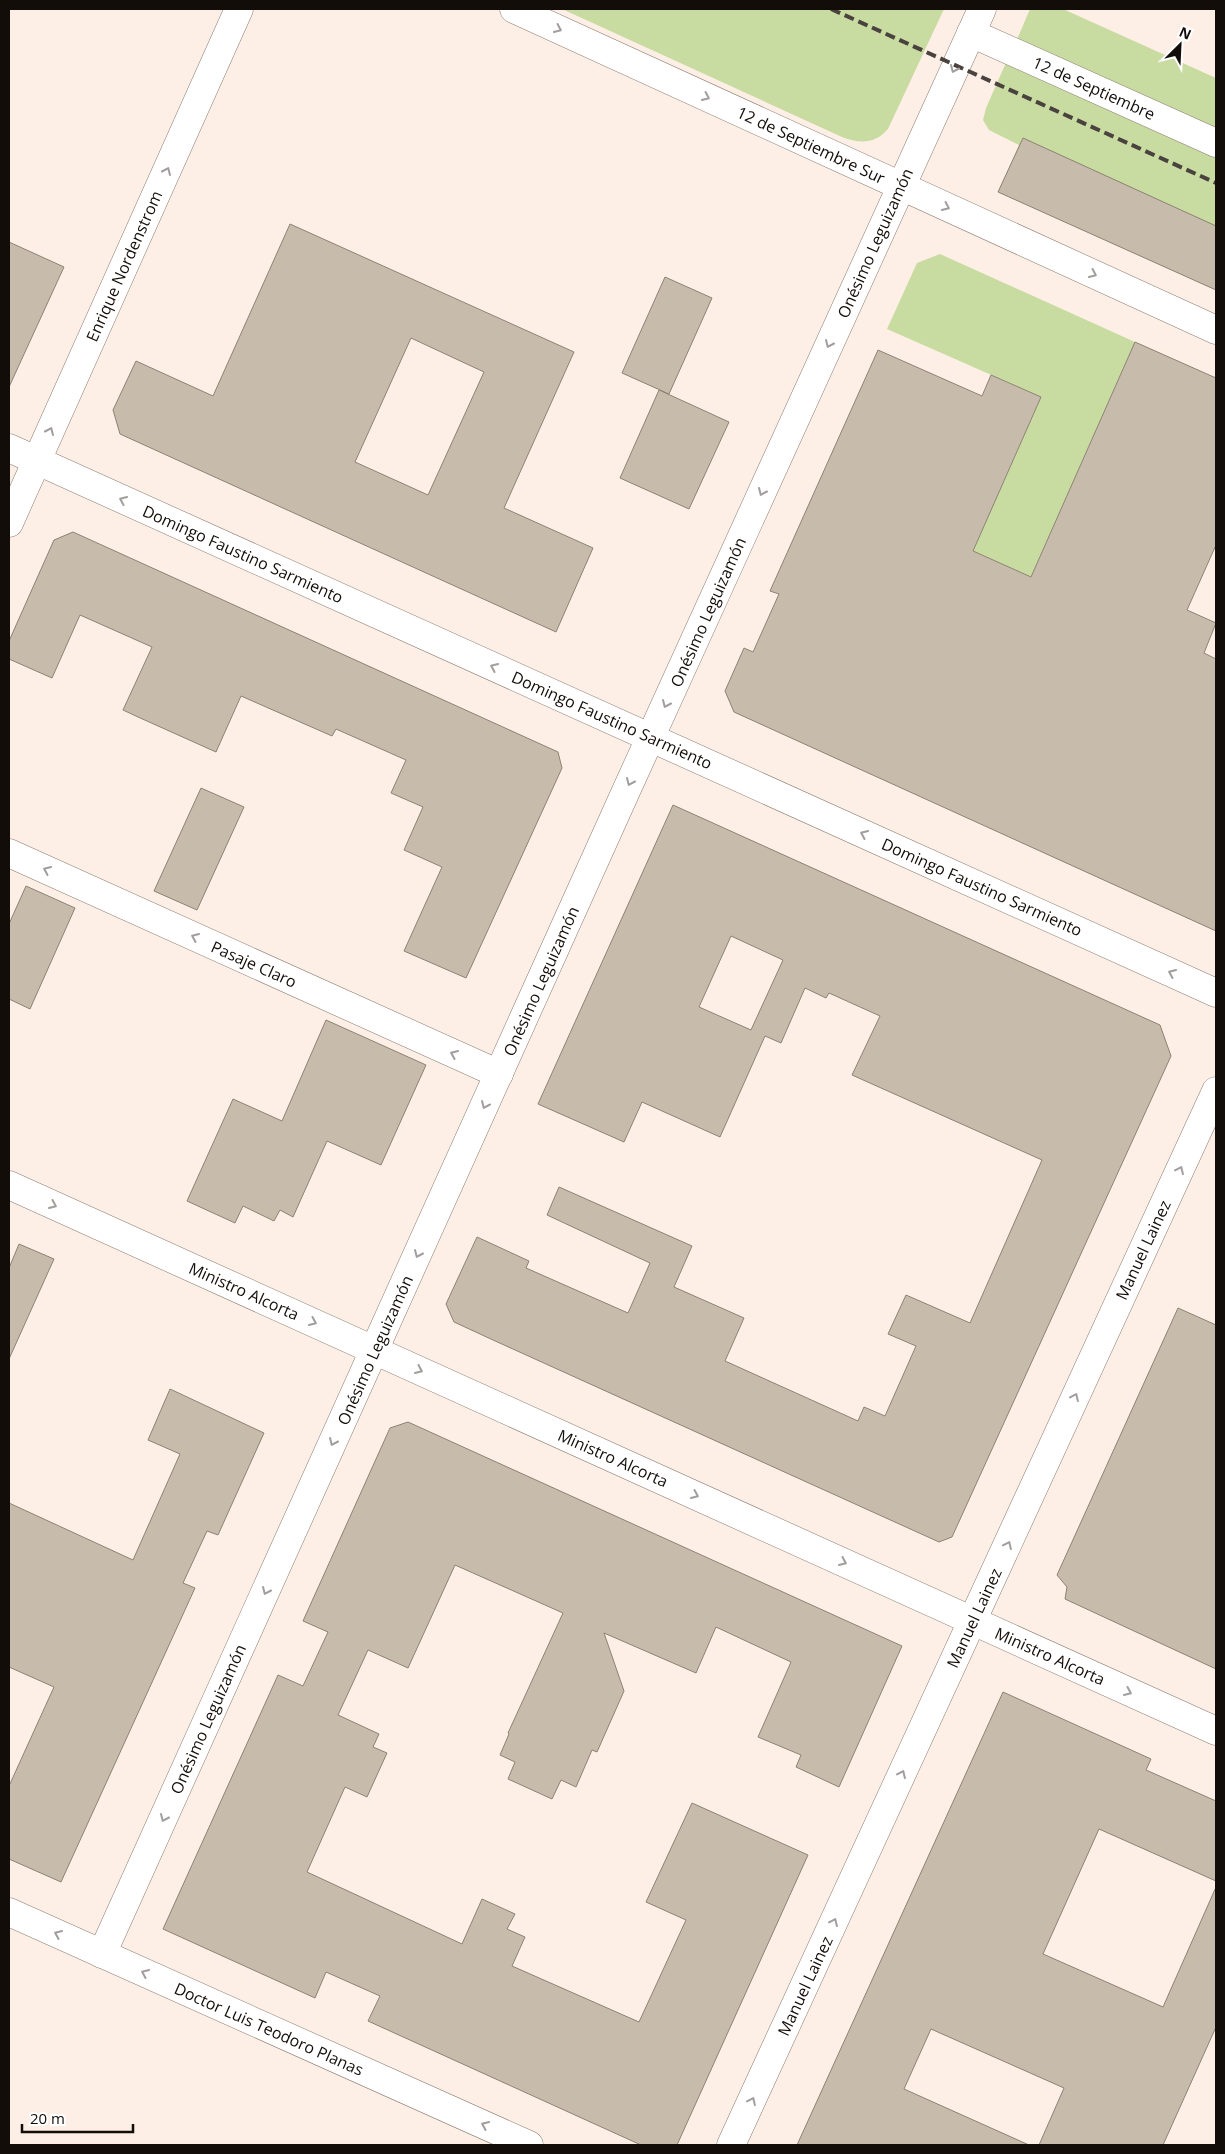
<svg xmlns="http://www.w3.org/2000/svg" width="1225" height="2154" viewBox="0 0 1225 2154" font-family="'Open Sans',sans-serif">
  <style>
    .green { fill: #c8dba0 }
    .building { fill: #c7bcac; stroke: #8c8273; fill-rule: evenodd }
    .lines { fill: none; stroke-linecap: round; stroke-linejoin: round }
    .minor-casing { stroke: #8c7c71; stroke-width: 29 }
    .major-casing { stroke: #8c7c71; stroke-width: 29 }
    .highway-casing { stroke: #8c7c71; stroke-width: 29 }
    .minor { stroke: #fff; stroke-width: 28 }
    .major { stroke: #fff; stroke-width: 28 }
    .highway { stroke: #fff; stroke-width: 28 }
    .rail { stroke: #4a423e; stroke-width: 4; stroke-dasharray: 10 5; stroke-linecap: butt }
    .oneway { stroke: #a19e9d }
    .labels { text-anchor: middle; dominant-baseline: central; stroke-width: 5; stroke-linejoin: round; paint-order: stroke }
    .street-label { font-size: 16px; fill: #130d0a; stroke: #fff }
  </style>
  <rect width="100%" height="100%" fill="#feefe6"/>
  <g class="green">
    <path d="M562,9H944L888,129C875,144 860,144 842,137Z"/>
    <polygon points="1030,9 1063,9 1216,78 1216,135 1015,44"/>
    <polygon points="1008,58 1216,152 1216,290 998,192 1019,145 989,130 983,120 986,108"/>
    <polygon points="940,254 1135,342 1031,577 973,551 1041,397 887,329 917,263"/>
  </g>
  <g class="building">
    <polygon points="1023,138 1216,226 1216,290 998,192"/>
    <path d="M290,224L574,352L504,508L593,548L556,632L120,434L113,410L136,361L213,396ZM411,338L484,372L428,495L355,462Z"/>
    <polygon points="9,242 64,267 9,387"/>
    <polygon points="665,277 712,298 669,394 622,373"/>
    <polygon points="1135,342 1216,378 1216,545 1187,610 1216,623 1204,653 1216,659 1216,931 734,712 725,691 744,648 753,652 779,594 770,591 878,350 982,396 991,375 1041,397 973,551 1031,577"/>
    <polygon points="659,390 729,422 689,509 620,478"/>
    <polygon points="73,532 558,752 562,768 466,978 404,951 442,867 404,850 423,807 391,793 406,760 336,729 332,736 241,696 216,752 138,717 123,710 152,647 80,615 52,678 9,659 9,641 54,540"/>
    <polygon points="201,788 244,807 197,910 154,891"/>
    <path d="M673,805L1160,1025L1171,1056L952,1537L939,1542L493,1340L454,1322L446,1304L477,1237L529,1261L526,1268L628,1313L650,1263L547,1215L559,1187L692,1246L674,1287L744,1318L725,1361L858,1421L864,1407L885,1416L916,1346L888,1334L906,1295L970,1323L1042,1160L852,1075L880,1016L829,993L826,998L805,988L781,1043L765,1036L720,1137L642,1102L624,1142L538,1104ZM731,936L783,960L751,1030L699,1007Z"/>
    <polygon points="26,886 75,908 30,1009 9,999 9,924"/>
    <polygon points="326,1020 426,1065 381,1165 327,1141 293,1217 280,1210 274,1221 243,1206 235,1223 187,1201 233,1099 282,1121"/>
    <polygon points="19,1244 54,1259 9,1359 9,1268"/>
    <polygon points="1178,1308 1216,1325 1216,1669 1065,1599 1067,1587 1057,1575"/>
    <polygon points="170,1389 264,1433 218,1535 207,1531 183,1583 195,1588 61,1882 9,1859 9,1786 54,1687 9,1667 9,1503 133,1560 180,1454 148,1440"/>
    <polygon points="408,1422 902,1646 839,1787 796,1767 801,1755 758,1737 791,1662 716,1627 696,1673 604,1633 624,1691 597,1752 592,1750 576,1787 561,1780 552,1799 508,1779 515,1762 500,1755 509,1734 508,1733 563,1613 455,1565 408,1668 368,1650 338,1715 379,1734 373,1747 387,1753 367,1797 345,1787 307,1872 462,1944 482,1899 515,1914 507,1929 525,1937 512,1966 639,2022 686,1920 646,1902 692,1803 808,1855 677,2145 641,2145 368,2021 380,1996 326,1972 315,1998 163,1929 278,1675 303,1686 328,1632 303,1621 390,1428"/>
    <polygon points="1003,1692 1151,1759 1146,1770 1216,1801 1216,1881 1099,1829 1043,1954 1163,2007 1216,1887 1216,2027 1163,2145 1039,2145 1064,2088 931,2029 904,2089 1029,2145 797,2145"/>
  </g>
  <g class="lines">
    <defs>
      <g id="minor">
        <polyline points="514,9 1216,330"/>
        <polyline points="971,33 1216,143"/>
        <polyline points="9,523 239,9"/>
        <polyline points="9,853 499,1074"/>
        <polyline points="9,1185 1216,1731"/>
        <polyline points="102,1954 626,791 982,9"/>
        <polyline points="731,2145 1216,1091"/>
      </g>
      <polyline id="major" points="9,448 1216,993"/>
      <polyline id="highway" points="9,1912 529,2145"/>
    </defs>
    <use href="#minor" class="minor-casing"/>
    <use href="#major" class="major-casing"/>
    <use href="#highway" class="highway-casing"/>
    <use href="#minor" class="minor"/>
    <use href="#major" class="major"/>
    <use href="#highway" class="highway"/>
    <polyline class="rail" points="831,9 1216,183"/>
  </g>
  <defs><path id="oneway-chevron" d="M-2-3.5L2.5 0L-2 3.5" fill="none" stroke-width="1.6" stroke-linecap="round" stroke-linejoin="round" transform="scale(1.25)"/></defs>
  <g class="oneway">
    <use href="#oneway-chevron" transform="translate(558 29) rotate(25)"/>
    <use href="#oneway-chevron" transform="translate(954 69) rotate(114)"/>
    <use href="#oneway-chevron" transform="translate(706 97) rotate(25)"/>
    <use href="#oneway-chevron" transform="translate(167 171) rotate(-66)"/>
    <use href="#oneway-chevron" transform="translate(946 207) rotate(25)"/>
    <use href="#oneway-chevron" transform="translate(1093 274) rotate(25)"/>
    <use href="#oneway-chevron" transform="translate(829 344) rotate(114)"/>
    <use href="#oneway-chevron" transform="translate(50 431) rotate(-66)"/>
    <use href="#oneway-chevron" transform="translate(762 492) rotate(114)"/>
    <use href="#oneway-chevron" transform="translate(123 500) rotate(-156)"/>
    <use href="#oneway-chevron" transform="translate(494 667) rotate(-156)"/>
    <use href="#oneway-chevron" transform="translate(666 704) rotate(114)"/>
    <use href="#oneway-chevron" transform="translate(630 782) rotate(114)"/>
    <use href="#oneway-chevron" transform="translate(864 834) rotate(-156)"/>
    <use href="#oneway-chevron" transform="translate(47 870) rotate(-156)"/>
    <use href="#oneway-chevron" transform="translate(195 937) rotate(-156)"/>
    <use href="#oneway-chevron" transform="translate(1172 973) rotate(-156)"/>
    <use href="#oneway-chevron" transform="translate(454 1054) rotate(-156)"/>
    <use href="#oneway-chevron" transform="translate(485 1105) rotate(114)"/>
    <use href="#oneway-chevron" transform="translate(1180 1170) rotate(-65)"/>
    <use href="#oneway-chevron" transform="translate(53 1205) rotate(24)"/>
    <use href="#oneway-chevron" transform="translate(418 1254) rotate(114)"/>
    <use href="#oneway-chevron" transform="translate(313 1322) rotate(24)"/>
    <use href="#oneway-chevron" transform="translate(419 1370) rotate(24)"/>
    <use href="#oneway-chevron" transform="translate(1075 1397) rotate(-65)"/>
    <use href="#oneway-chevron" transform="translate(333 1442) rotate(114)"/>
    <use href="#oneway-chevron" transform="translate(695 1495) rotate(24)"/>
    <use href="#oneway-chevron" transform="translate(1008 1545) rotate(-65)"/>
    <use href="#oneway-chevron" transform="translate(843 1562) rotate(24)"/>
    <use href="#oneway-chevron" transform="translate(266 1591) rotate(114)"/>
    <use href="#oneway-chevron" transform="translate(1128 1692) rotate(24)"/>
    <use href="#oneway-chevron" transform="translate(902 1774) rotate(-65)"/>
    <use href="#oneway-chevron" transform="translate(164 1818) rotate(114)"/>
    <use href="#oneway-chevron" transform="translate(834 1922) rotate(-65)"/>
    <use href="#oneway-chevron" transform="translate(58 1934) rotate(-156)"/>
    <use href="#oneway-chevron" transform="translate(145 1973) rotate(-156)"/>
    <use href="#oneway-chevron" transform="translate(752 2101) rotate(-65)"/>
    <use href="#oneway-chevron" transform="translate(485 2125) rotate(-156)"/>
  </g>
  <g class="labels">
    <g class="street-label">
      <text transform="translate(1094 88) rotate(24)">12 de Septiembre</text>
      <text transform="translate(811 145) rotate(25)">12 de Septiembre Sur</text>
      <text transform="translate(875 243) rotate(-66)">Onésimo Leguizamón</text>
      <text transform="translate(124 266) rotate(-66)">Enrique Nordenstrom</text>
      <text transform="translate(243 554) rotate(24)">Domingo Faustino Sarmiento</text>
      <text transform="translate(708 612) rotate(-66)">Onésimo Leguizamón</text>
      <text transform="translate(612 720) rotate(24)">Domingo Faustino Sarmiento</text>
      <text transform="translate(982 887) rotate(24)">Domingo Faustino Sarmiento</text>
      <text transform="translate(254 964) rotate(24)">Pasaje Claro</text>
      <text transform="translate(541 981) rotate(-66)">Onésimo Leguizamón</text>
      <text transform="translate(1143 1250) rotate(-65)">Manuel Lainez</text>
      <text transform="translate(244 1291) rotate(24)">Ministro Alcorta</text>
      <text transform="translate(375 1350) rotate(-66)">Onésimo Leguizamón</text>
      <text transform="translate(613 1458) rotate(24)">Ministro Alcorta</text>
      <text transform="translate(974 1618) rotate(-65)">Manuel Lainez</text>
      <text transform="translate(1050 1656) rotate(24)">Ministro Alcorta</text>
      <text transform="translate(208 1719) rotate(-66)">Onésimo Leguizamón</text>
      <text transform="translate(805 1986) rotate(-65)">Manuel Lainez</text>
      <text transform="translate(269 2029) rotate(24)">Doctor Luis Teodoro Planas</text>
    </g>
  </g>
  <rect width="1225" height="2154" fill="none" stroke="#130d0a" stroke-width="20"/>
  <g transform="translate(1180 45) rotate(24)" stroke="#ffffff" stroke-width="4" paint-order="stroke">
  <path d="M0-4L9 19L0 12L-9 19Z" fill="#130d0a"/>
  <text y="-8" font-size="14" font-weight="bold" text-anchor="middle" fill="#130d0a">N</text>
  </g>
  <path d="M22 2124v8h111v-8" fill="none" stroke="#130d0a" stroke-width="2.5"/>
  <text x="30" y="2124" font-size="15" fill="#130d0a" stroke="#ffffff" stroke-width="4" paint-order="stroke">20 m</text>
</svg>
